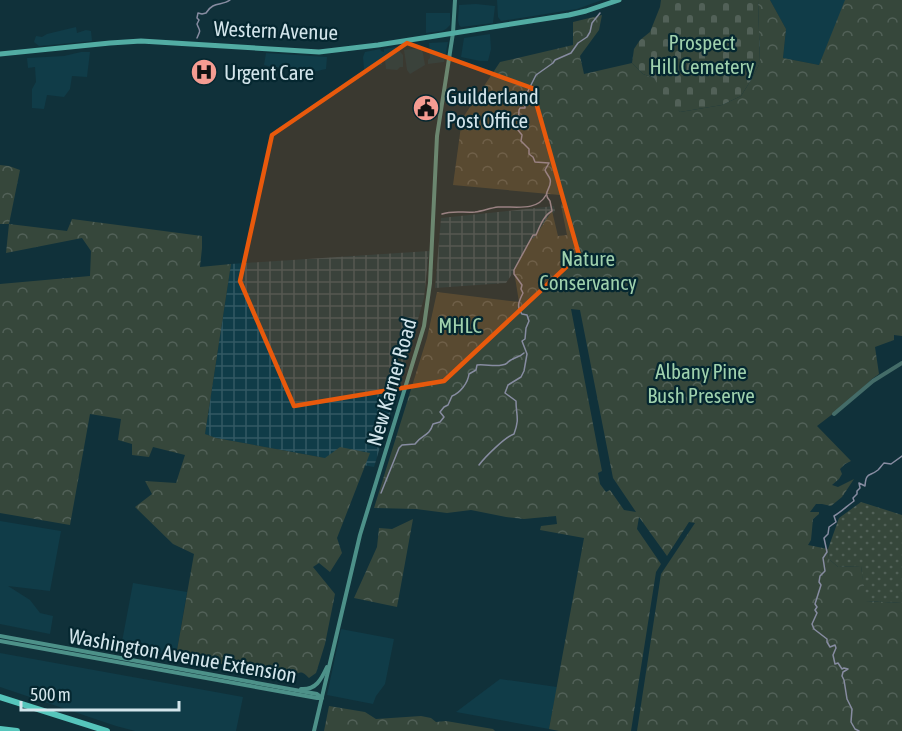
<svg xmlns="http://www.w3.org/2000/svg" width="902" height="731" viewBox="0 0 902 731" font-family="'Asap Condensed',sans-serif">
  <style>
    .built { fill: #103c48 }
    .industrial { fill: url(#industrial-grid) }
    .grass { fill: url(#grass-dots) }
    .forest { fill: url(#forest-crowns); fill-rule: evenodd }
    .cemetery { fill: url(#cemetery-stones) }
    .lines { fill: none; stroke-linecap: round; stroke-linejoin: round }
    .stream { stroke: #878ca1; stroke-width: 1.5 }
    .tertiary { stroke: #446c68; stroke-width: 4 }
    .secondary { stroke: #4d9189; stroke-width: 4 }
    .primary { stroke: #52aca3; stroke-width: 5 }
    .motorway { stroke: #56c5bb; stroke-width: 6 }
    .marked { fill: #e8590c; fill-opacity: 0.2; stroke: #e8590c; stroke-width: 4.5; stroke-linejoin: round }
    .labels { text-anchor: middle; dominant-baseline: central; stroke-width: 4.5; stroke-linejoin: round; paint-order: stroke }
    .street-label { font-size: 21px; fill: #d3e5eb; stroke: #052730 }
    .park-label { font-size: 21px; fill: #9fd1ad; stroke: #052730 }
    .poi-label { font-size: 21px; fill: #d3e5eb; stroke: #052730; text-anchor: start }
  </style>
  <defs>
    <pattern id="industrial-grid" width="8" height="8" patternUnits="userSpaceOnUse" patternTransform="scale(1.5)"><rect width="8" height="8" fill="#103c48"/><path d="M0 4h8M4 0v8" fill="none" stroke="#325863"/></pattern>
    <pattern id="grass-dots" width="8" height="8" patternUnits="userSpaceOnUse" patternTransform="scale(1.5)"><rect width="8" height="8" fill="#36473b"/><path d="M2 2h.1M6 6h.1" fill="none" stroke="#526158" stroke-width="1.8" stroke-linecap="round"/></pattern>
    <pattern id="forest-crowns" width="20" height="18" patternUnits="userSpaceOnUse" patternTransform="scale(1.5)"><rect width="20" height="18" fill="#36473b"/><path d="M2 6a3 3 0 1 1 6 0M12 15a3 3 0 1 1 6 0" fill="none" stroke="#526158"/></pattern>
    <pattern id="cemetery-stones" width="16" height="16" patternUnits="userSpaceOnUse" patternTransform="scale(1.5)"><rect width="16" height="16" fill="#36473b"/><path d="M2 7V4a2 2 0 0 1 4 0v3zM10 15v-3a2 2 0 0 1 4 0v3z" fill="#526158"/></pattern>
  </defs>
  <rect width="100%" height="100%" fill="#10313a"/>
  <g class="built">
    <polygon points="497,0 602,0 577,9 501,21 498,17"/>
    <polygon points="770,0 847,0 819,65 783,58 786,29"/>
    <polygon points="476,4 495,6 493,23 461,27 459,25 458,20 459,5"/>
    <polygon points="426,13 450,13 450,25 446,29 442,31 426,33"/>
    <polygon points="76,27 77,33 86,30 91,31 92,41 39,46 34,42 36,36 42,37 47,34"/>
    <polygon points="490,34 491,49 488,61 480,61 461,57 464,38"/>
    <polygon points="448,42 444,62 428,64 428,60 430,58 429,43"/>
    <polygon points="396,47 403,55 403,67 400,67 397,70 386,69 385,60 382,61 382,65 372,65 370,70 366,71 364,69 363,57 365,52 380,49 381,51 384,52 384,49"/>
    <polygon points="422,48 425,65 410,74 407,70 404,50"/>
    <polygon points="81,52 90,52 87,77 72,76 70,89 64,97 47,95 44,109 32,108 32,89 36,82 35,67 28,68 27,58 64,56"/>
    <polygon points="266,53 327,57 326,69 317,71 272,67 264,65"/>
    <polygon points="0,521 61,531 50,591 8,586 30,600 40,613 53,616 50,634 0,624"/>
    <polygon points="133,583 187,592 176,656 121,647"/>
    <polygon points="341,629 394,639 385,684 376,696 373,704 327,695"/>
    <polygon points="0,653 243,697 236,731 135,731 116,726 0,687"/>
    <polygon points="500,679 557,687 549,729 456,712"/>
  </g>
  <g class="industrial">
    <polygon points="554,206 555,211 506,283 435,288 441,218"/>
    <polygon points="429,251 424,298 409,351 374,467 216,438 205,434 231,264"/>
  </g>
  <polygon class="grass" points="861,502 902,515 902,603 865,601 861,566 838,567 829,559 828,549 839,518"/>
  <g class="forest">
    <path d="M758,0H770L786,29L783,58L819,65L845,0H902V336L894,335V340L875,347L879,374L872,379L843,406L817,426L851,461L845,464L840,469L842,474L839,479L832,485L838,487L854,479L842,497L831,506L822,504H816L810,512H819V514L813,519L811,540L808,545L828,549L829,559L838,567L861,566L866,601L902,603V731H637L661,574L695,523L689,522L667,556L639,517L637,529L661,564L656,572L631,731H559L549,729L584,538L540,530L541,526L557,524L556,516L524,519L506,517L471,510L447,513L416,509L374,508L427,338L437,292L519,302L514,271L531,239L534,238L552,211L558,236L567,235L561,205L562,204L560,195L453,185L462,119L500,62L573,45V22L602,15L599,30L580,56L584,74L632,63L643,74L654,78L680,112L722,105L741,96L751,80L760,63ZM571,309L580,310L613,478L636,512L624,510L610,490L606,492L600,484L598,473L602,471Z"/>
    <path d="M0,165L9,166L20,170L9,224L67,231L72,219L202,236V248L200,267L231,264L205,434L216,438L325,458L340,447L370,453L337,538L342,553L330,572L319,563L313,567L335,594L325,644L317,670L316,673L309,678C300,668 300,674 290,676L176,656L194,554L173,544L135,507L152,494L145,481L176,483L185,455L153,447L149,457L132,455V444L118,440L121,419L90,414L70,525L0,513V284L90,276L91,251L82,238L6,253L9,224H0Z"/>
    <polygon points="413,519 397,607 354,598 377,547 379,528 392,529"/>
    <polygon points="329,706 365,712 376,719 421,716 431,718 436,722 446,721 493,729 495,731 324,731"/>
  </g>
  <polygon class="cemetery" points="661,0 758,0 760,63 751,80 741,96 722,105 680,112 667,101 654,78 643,74 632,63 634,49 640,40 650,32 660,7"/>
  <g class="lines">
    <g class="stream">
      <path d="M197,38C201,29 200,32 197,24L199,20L197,18L198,13L202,14L206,13C213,1 222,6 230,0"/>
      <path d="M442,214C453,210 464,213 475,212C483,211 490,208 498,207C514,206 537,212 546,195"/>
      <path d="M479,465C485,457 505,437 514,434C520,418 516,416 516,401L505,393L508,385L521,377L524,371L527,354L522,341L525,339L526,328L529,321L527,315L522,314C516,307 519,301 523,293L521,289L522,285L514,274V270L533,235H536C540,226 544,215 552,211L550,201C541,192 553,188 550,179C549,176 546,173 545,170L549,163L535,162L533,157L529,154V149L521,141L522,135L518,130L519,110L520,108H525V97L536,75L553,63L555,60L571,53L578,43L587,37L590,32L592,23L600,13"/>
      <path d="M381,493L399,448L402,445L415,444C422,434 429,437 433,424L440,422L444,417L440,412L444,407L448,405L452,396C460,393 468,383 469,374L476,370L477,365C486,364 494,367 502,365C509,364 505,363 511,360C515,357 520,357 524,353"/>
      <path d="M859,731L855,729L851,722L852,709L847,699L844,680L842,676L843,672L848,669L844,668L842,669L838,663L835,664L833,655L836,648L835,645L830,647L827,642V639L814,629L812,624L817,613L815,610L817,607L815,604L821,585L819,582L820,576L825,571L823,558L827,552L824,538L828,534L829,527L836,522L834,516C841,512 847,506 854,501L853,498L857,494V491L860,488L859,483L865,486C866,472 869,477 878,470C880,468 882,465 884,463L891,464L902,456"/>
    </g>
    <polyline class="tertiary" points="834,414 873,381 902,363"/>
    <g class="secondary">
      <polyline points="0,636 317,694 321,697"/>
      <polyline points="0,641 317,698 322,698"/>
      <path d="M301,689C316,690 321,680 327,667"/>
      <polyline points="314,731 360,535 424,326 430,283 437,136 453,33 455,0"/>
    </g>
    <polyline class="primary" points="0,54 110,43 141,41 319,52 378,45 569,15 586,11 619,0"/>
    <g class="motorway">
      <polyline points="0,697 107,731"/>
      <polyline points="0,729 17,731"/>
    </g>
  </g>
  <path class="marked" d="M407,43L532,88L579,255L444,381L294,406L240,281L272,135Z"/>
  <defs>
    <symbol id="hospital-disc" viewBox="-11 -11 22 22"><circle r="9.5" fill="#f59c92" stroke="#052730"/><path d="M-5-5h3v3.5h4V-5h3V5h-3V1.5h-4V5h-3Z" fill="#111"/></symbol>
    <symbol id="civic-disc" viewBox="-11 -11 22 22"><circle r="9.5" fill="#f59c92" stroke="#052730"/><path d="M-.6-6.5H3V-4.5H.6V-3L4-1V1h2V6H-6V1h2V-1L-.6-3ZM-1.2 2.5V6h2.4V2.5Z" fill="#111"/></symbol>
  </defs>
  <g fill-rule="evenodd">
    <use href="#hospital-disc" x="189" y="57" width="30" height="30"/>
    <use href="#civic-disc" x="411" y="93" width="30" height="30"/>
  </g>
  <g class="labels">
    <g class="street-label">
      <text transform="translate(276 30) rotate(2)">Western Avenue</text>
      <text transform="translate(391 382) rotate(-74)">New Karner Road</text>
      <text transform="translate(183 655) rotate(10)">Washington Avenue Extension</text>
    </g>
    <g class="park-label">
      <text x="702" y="42">Prospect<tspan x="702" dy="24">Hill Cemetery</tspan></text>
      <text x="588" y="258">Nature<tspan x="588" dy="24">Conservancy</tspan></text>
      <text x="460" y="325">MHLC</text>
      <text x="701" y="371">Albany Pine<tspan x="701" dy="24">Bush Preserve</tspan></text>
    </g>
    <g class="poi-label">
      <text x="224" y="72">Urgent Care</text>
      <text x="446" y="96">Guilderland<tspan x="446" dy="24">Post Office</tspan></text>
    </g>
  </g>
  <path d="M21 701v9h158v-9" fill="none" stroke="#d3e5eb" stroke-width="3"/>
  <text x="30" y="701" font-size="18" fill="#d3e5eb" stroke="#052730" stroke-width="4.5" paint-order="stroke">500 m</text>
</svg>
